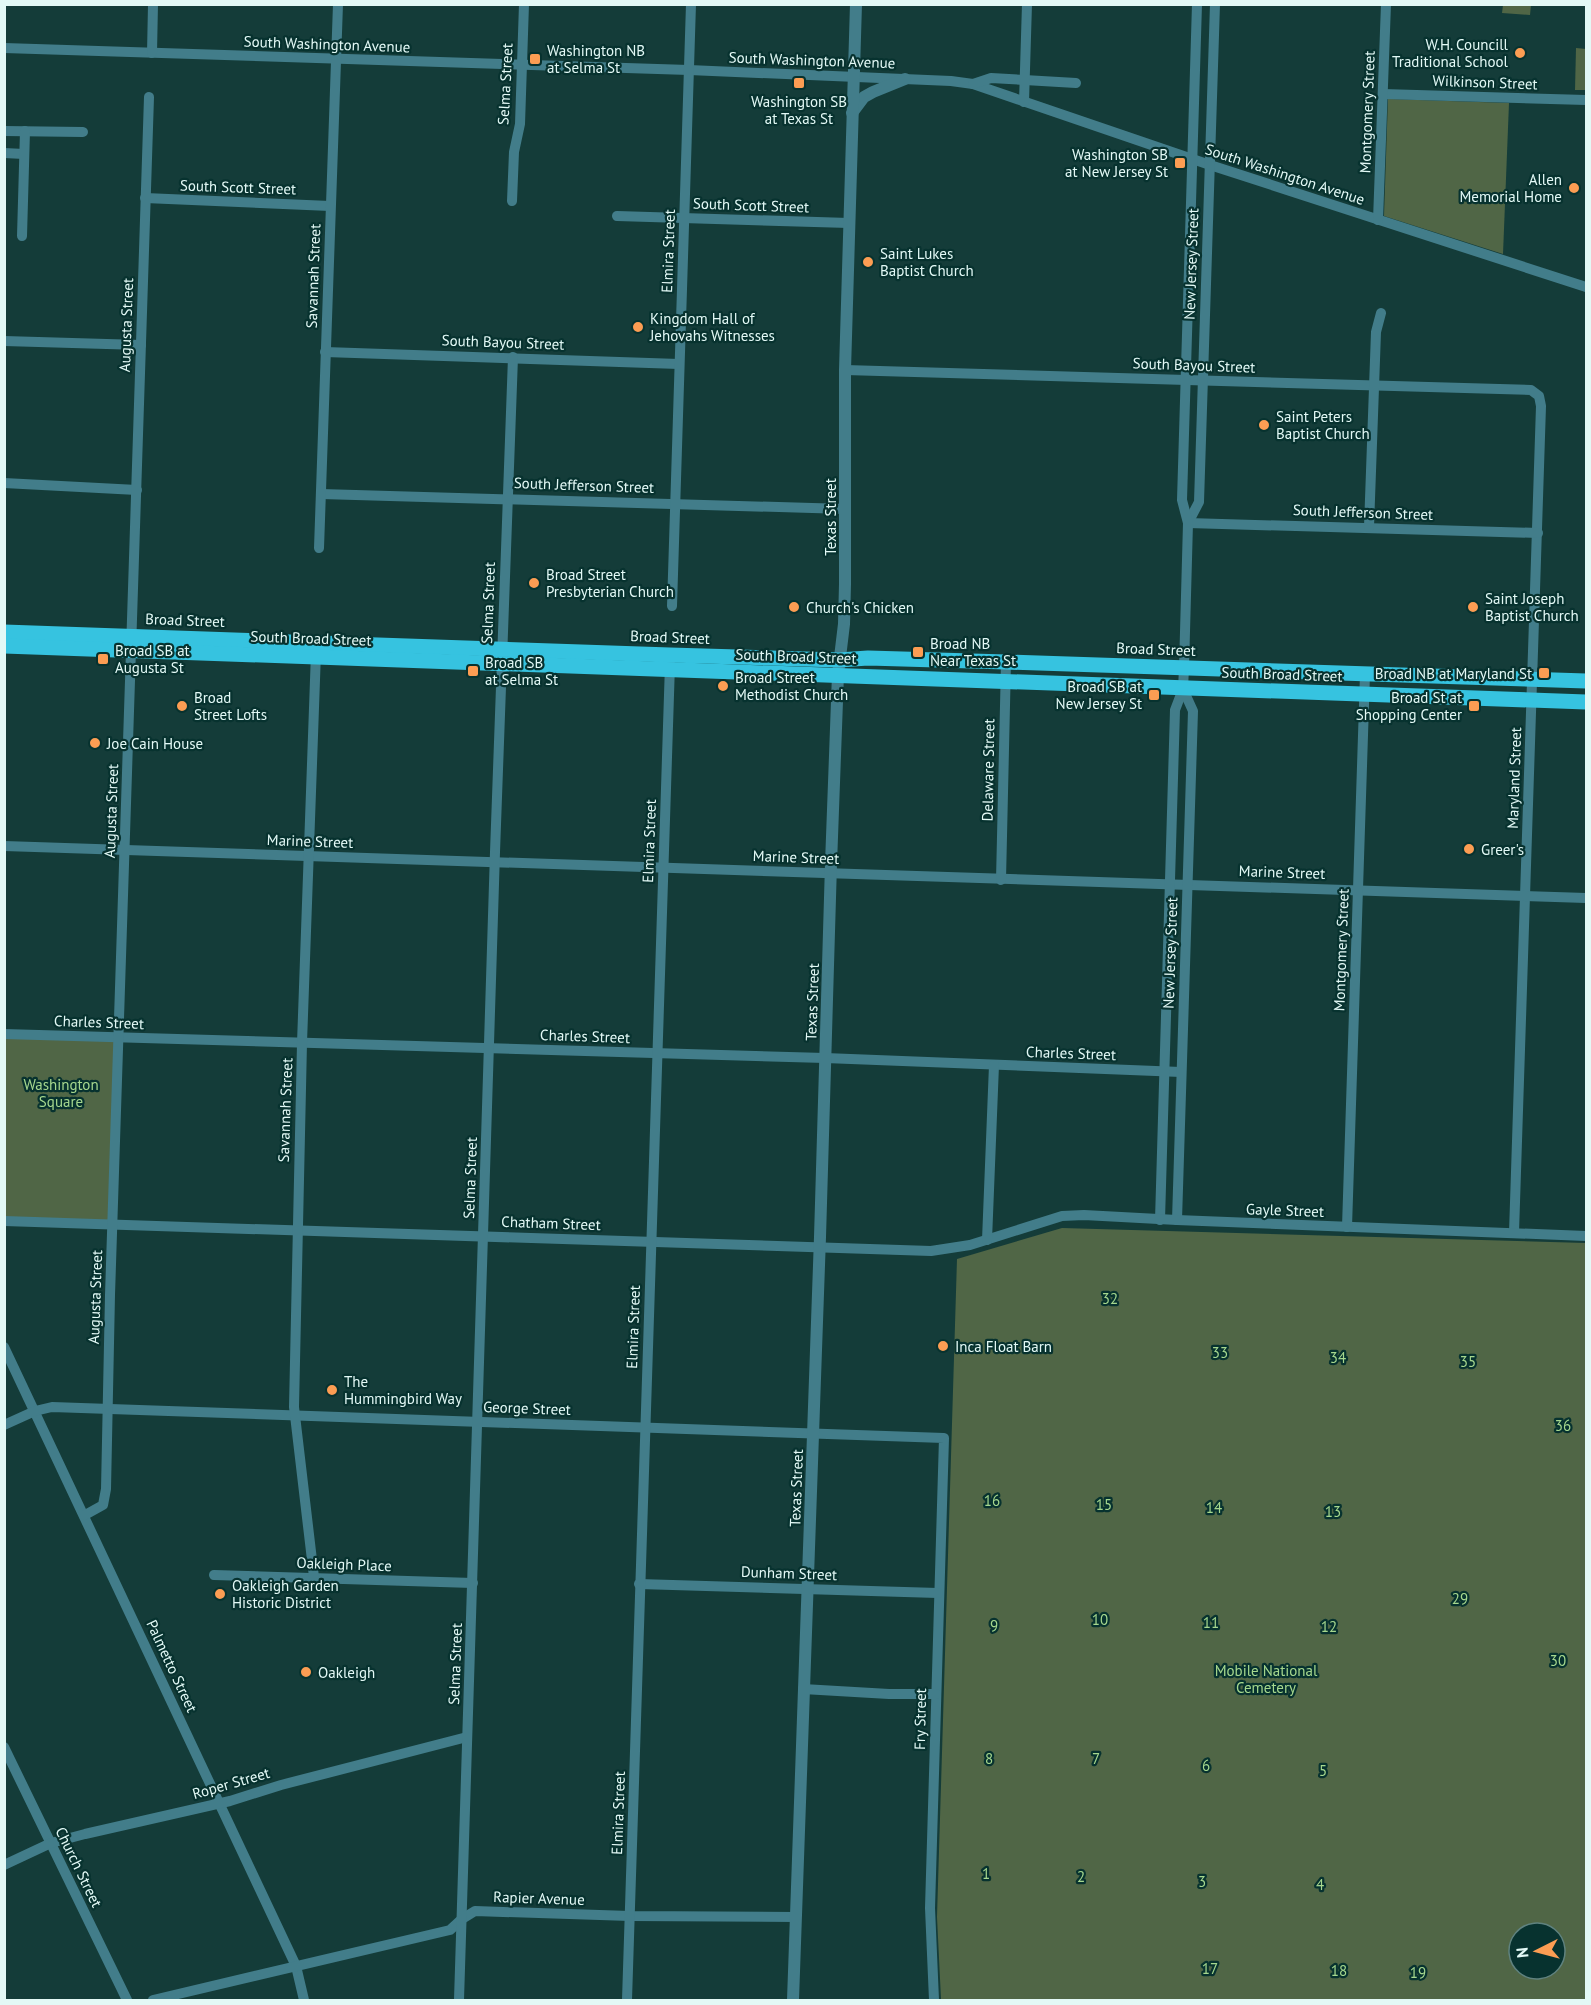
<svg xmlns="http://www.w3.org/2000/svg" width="1591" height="2005" viewBox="0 0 1591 2005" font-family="'PT Sans',sans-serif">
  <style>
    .green { fill: #506646; fill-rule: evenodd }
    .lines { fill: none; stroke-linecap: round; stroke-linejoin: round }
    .minor { stroke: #427d8a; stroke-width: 10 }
    .tertiary { stroke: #427d8a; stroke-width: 12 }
    .primary { stroke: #36c3e0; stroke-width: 15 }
    .poi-dot { fill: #fc9d53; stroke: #07322f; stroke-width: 2 }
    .labels { text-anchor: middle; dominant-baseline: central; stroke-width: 4.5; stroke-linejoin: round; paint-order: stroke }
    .street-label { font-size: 15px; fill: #e3f9f6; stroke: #07322f }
    .poi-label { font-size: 15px; fill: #e3f9f6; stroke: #07322f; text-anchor: start }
    .park-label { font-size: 15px; fill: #a6d88e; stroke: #07322f }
  </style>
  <rect width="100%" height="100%" fill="#143c39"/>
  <g class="green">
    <polygon points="1503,5 1531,5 1530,15 1502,13"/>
    <polygon points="1576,48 1586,49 1586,90 1575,90"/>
    <polygon points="1388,99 1509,103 1503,254 1384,216"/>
    <polygon points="5,1034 119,1038 112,1224 5,1221"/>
    <path d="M1062,1228L1586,1243V2000L941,1999L937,1917L957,1259ZM1519,1933H1555V1969H1519Z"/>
  </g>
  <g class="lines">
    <g class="minor">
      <polyline points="4,48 689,70 951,81 973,84 1210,165 1586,287"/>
      <polyline points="152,53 153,4"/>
      <polyline points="973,84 991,78 1076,83"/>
      <polyline points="1383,94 1586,100"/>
      <polyline points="1024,102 1027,4"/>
      <polyline points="4,131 83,132"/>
      <polyline points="4,153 24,154"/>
      <polyline points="145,198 330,206"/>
      <polyline points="512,201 514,152 520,124 524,4"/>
      <polyline points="617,216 849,223"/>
      <polyline points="1378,220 1386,4"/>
      <polyline points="22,236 25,131"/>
      <polyline points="4,341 141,345"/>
      <polyline points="325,352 679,364"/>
      <polyline points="845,370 1531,390 1539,396 1541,406 1514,1233"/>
      <polyline points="4,483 137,490"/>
      <polyline points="321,494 846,509"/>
      <polyline points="1188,523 1199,502 1215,4"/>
      <polyline points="1188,523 1538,533"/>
      <polyline points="1369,527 1376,332 1381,313"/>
      <polyline points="319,548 338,4"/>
      <polyline points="672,606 691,4"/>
      <polyline points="4,846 1586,898"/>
      <polyline points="1001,880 1006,662"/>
      <polyline points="4,1034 825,1058 1181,1072"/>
      <polyline points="1160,1220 1175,710 1183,689 1184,668 1188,523 1182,500 1197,4"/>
      <polyline points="1177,1220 1193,711 1183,689"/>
      <polyline points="4,1221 931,1251 970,1245 1062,1216 1084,1215 1177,1220 1586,1236"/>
      <polyline points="1347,1227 1365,674"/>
      <polyline points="987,1240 994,1065"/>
      <polyline points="4,1347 296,1966 304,2000"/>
      <polyline points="4,1425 35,1411 52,1407 944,1438 930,1908 934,2000"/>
      <polyline points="85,1515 103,1505 106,1489 110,1295 149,97"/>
      <polyline points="214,1575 473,1583"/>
      <polyline points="314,1577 294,1407 302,1043 316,652"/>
      <polyline points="639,1584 938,1593"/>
      <polyline points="803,1689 889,1694 936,1694"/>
      <polyline points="4,1747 127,2000"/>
      <polyline points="4,1865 51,1843 85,1834 230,1801 281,1785 467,1737"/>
      <polyline points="153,2000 450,1930 462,1919 475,1911 630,1916 796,1917"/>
      <polyline points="459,2000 495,852 513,357"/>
      <polyline points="627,2000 670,664"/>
    </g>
    <g class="tertiary">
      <polyline points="852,113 864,97 873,92 905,79"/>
      <polyline points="793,2000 820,1237 831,864 838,674 844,624 845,584 845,370 856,4"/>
    </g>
    <g class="primary">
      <polyline points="4,632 670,655 839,660 868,658 1006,662 1586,681"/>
      <polyline points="4,646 1586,702"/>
    </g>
  </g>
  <g class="poi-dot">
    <circle cx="1520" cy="53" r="6"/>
    <rect x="529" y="53" width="12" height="12" rx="3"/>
    <rect x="793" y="77" width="12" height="12" rx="3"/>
    <rect x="1174" y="157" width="12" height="12" rx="3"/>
    <circle cx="1574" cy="188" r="6"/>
    <circle cx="868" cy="262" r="6"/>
    <circle cx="638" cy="327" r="6"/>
    <circle cx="1264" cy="425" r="6"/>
    <circle cx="534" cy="583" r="6"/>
    <circle cx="794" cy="607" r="6"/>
    <circle cx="1473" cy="607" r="6"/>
    <rect x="912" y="646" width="12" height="12" rx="3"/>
    <rect x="97" y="653" width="12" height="12" rx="3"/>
    <rect x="467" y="665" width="12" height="12" rx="3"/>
    <rect x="1538" y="667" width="12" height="12" rx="3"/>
    <circle cx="723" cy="686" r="6"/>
    <rect x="1148" y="689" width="12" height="12" rx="3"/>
    <circle cx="182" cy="706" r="6"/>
    <rect x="1468" y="700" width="12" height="12" rx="3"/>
    <circle cx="95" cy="743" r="6"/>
    <circle cx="1469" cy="849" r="6"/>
    <circle cx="943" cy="1346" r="6"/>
    <circle cx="332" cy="1390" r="6"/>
    <circle cx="220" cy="1594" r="6"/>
    <circle cx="306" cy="1672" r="6"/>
  </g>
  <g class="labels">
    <g class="street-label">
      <text transform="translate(327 44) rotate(2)">South Washington Avenue</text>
      <text transform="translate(812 60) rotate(2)">South Washington Avenue</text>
      <text transform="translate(1485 82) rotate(2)">Wilkinson Street</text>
      <text transform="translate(505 84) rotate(-87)">Selma Street</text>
      <text transform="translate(1367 112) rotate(-88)">Montgomery Street</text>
      <text transform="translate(1285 174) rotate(18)">South Washington Avenue</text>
      <text transform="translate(238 187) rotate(2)">South Scott Street</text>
      <text transform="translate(751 205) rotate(2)">South Scott Street</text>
      <text transform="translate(668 251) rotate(-88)">Elmira Street</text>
      <text transform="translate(1191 264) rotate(-88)">New Jersey Street</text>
      <text transform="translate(313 276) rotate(-88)">Savannah Street</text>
      <text transform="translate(126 325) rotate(-88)">Augusta Street</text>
      <text transform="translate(503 342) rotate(2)">South Bayou Street</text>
      <text transform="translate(1194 365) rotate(2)">South Bayou Street</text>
      <text transform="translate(584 485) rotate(2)">South Jefferson Street</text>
      <text transform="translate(1363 512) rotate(2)">South Jefferson Street</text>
      <text transform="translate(830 517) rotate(-90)">Texas Street</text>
      <text transform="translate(488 603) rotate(-88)">Selma Street</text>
      <text transform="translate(185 620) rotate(2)">Broad Street</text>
      <text transform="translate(670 637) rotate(2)">Broad Street</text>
      <text transform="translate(311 638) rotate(2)">South Broad Street</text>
      <text transform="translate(1156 649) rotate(2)">Broad Street</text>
      <text transform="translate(796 656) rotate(2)">South Broad Street</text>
      <text transform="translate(1282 674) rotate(2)">South Broad Street</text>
      <text transform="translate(988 770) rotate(-89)">Delaware Street</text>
      <text transform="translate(1514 778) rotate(-88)">Maryland Street</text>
      <text transform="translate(111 811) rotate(-88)">Augusta Street</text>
      <text transform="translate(310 841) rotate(2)">Marine Street</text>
      <text transform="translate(649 841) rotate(-88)">Elmira Street</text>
      <text transform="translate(796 857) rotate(2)">Marine Street</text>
      <text transform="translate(1282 872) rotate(2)">Marine Street</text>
      <text transform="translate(1341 950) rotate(-88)">Montgomery Street</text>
      <text transform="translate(1170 953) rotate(-88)">New Jersey Street</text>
      <text transform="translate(812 1002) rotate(-88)">Texas Street</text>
      <text transform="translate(99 1022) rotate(2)">Charles Street</text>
      <text transform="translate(585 1036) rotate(2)">Charles Street</text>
      <text transform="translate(1071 1053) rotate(2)">Charles Street</text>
      <text transform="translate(285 1110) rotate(-88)">Savannah Street</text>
      <text transform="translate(470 1178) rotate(-88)">Selma Street</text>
      <text transform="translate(1285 1210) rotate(2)">Gayle Street</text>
      <text transform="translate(551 1223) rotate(2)">Chatham Street</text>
      <text transform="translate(95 1297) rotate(-88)">Augusta Street</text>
      <text transform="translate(633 1327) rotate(-88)">Elmira Street</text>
      <text transform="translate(527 1408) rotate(2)">George Street</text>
      <text transform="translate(796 1488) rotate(-88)">Texas Street</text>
      <text transform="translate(344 1564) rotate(2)">Oakleigh Place</text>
      <text transform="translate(789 1573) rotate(2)">Dunham Street</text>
      <text transform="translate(455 1664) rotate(-88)">Selma Street</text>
      <text transform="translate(172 1666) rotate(65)">Palmetto Street</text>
      <text transform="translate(920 1719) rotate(-89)">Fry Street</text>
      <text transform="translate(231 1783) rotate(-16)">Roper Street</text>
      <text transform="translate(618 1813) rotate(-88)">Elmira Street</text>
      <text transform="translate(79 1867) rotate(64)">Church Street</text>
      <text transform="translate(539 1898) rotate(2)">Rapier Avenue</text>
    </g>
    <g class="poi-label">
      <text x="1508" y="44" text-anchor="end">W.H. Councill<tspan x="1508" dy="17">Traditional School</tspan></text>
      <text x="547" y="50">Washington NB<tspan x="547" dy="17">at Selma St</tspan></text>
      <text x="799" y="101" text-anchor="middle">Washington SB<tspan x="799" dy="17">at Texas St</tspan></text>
      <text x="1168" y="154" text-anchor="end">Washington SB<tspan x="1168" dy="17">at New Jersey St</tspan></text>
      <text x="1562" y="179" text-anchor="end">Allen<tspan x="1562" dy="17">Memorial Home</tspan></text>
      <text x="880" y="253">Saint Lukes<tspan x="880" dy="17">Baptist Church</tspan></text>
      <text x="650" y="318">Kingdom Hall of<tspan x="650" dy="17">Jehovahs Witnesses</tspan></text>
      <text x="1276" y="416">Saint Peters<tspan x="1276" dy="17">Baptist Church</tspan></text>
      <text x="546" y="574">Broad Street<tspan x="546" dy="17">Presbyterian Church</tspan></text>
      <text x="1485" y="598">Saint Joseph<tspan x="1485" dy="17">Baptist Church</tspan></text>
      <text x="806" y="607">Church's Chicken</text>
      <text x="930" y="643">Broad NB<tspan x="930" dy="17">Near Texas St</tspan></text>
      <text x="115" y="650">Broad SB at<tspan x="115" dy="17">Augusta St</tspan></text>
      <text x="485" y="662">Broad SB<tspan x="485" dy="17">at Selma St</tspan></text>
      <text x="1532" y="673" text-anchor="end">Broad NB at Maryland St</text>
      <text x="735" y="677">Broad Street<tspan x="735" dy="17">Methodist Church</tspan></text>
      <text x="1142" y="686" text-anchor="end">Broad SB at<tspan x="1142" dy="17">New Jersey St</tspan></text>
      <text x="194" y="697">Broad<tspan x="194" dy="17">Street Lofts</tspan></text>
      <text x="1462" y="697" text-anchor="end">Broad St at<tspan x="1462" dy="17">Shopping Center</tspan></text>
      <text x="107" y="743">Joe Cain House</text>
      <text x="1481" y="849">Greer's</text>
      <text x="955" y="1346">Inca Float Barn</text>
      <text x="344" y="1381">The<tspan x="344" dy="17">Hummingbird Way</tspan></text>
      <text x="232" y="1585">Oakleigh Garden<tspan x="232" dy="17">Historic District</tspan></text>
      <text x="318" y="1672">Oakleigh</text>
    </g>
    <g class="park-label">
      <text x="61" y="1084">Washington<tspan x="61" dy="17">Square</tspan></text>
      <text x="1110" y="1298">32</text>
      <text x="1220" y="1352">33</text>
      <text x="1338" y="1357">34</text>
      <text x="1468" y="1361">35</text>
      <text x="1563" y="1425">36</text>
      <text x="992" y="1500">16</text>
      <text x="1104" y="1504">15</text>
      <text x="1214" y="1507">14</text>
      <text x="1333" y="1511">13</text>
      <text x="1460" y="1598">29</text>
      <text x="1100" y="1619">10</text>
      <text x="1211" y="1622">11</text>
      <text x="994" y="1625">9</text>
      <text x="1329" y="1626">12</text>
      <text x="1558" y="1660">30</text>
      <text x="1266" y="1670">Mobile National<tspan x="1266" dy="17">Cemetery</tspan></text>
      <text x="989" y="1758">8</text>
      <text x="1096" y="1758">7</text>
      <text x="1206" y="1765">6</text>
      <text x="1323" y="1770">5</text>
      <text x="986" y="1873">1</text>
      <text x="1081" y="1876">2</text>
      <text x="1202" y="1881">3</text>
      <text x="1320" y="1884">4</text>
      <text x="1210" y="1968">17</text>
      <text x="1339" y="1970">18</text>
      <text x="1418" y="1972">19</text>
    </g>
  </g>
  <rect width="1591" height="2005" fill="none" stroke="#e3f9f6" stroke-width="12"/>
  <g transform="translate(1537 1951) rotate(264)"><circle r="28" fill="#07322f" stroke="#5f827f" stroke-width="1.5"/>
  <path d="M0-4.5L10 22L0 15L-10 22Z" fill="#fc9d53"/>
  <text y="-9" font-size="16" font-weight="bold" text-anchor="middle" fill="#e3f9f6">N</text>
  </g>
</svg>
